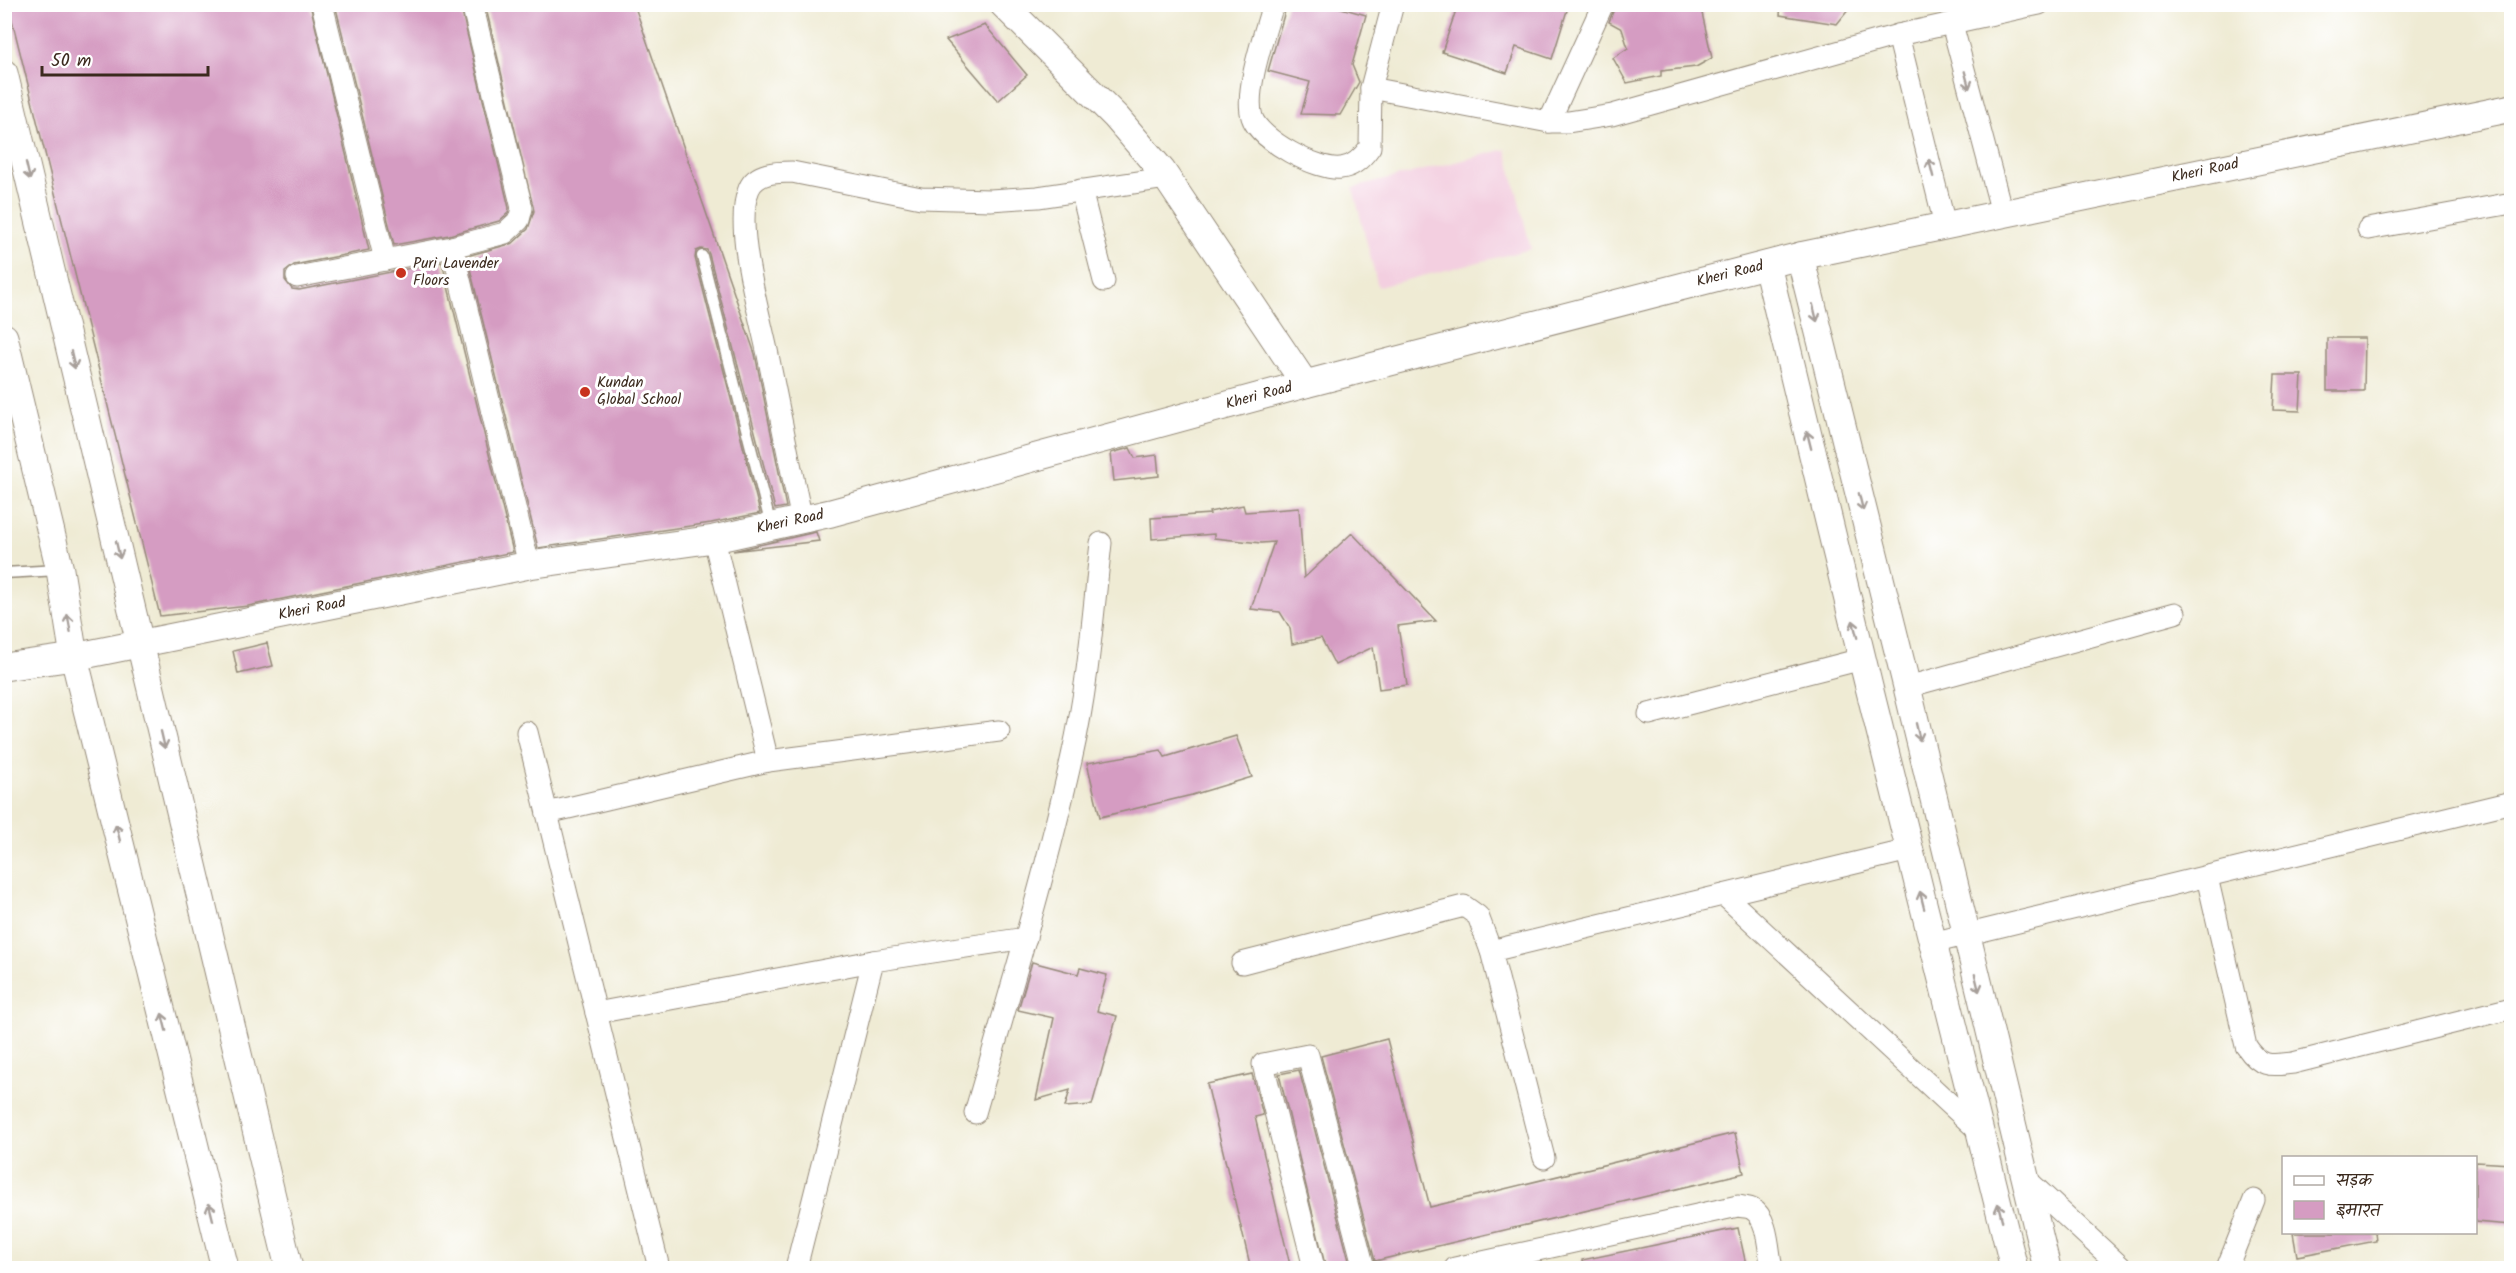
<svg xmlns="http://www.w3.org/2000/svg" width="2516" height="1273" viewBox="0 0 2516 1273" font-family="Kalam,'Playpen Sans Deva',sans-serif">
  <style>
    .built { fill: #f3cfe0 }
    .building { fill: #d59cc2 }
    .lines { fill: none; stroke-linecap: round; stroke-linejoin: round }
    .service-casing { stroke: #958a79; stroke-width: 13 }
    .minor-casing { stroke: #958a79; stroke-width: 23 }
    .tertiary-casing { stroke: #958a79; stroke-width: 29 }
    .service { stroke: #fff; stroke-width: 10 }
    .minor { stroke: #fff; stroke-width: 21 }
    .tertiary { stroke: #fff; stroke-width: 27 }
    .oneway { stroke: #a79f9a }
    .poi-dot { fill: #c8321e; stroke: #fff; stroke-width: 2 }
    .labels { text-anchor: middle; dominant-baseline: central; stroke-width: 6; stroke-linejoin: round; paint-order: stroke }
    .street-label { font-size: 15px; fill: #3b2a1e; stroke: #fff }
    .poi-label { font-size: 15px; fill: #3b2a1e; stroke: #fff; text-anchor: start }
  </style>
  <rect width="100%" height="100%" fill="#fff"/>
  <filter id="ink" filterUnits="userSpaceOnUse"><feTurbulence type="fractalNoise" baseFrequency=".0167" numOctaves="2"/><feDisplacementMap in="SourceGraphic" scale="12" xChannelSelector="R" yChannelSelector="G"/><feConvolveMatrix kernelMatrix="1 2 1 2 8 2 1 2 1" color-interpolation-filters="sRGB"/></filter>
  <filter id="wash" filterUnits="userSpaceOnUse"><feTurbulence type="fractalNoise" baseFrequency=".008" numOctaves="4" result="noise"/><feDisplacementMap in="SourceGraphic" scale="24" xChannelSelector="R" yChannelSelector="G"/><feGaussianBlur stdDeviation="1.35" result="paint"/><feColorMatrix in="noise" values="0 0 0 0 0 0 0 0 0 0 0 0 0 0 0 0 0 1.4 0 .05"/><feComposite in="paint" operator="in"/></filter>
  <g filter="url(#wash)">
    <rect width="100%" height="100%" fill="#efebd4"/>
    <polygon class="built" points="1506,149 1531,249 1378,287 1353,188"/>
    <g id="blocks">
      <g class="building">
        <polygon points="8,4 310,4 369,250 294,265 285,272 285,280 292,289 299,290 442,262 513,552 248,606 160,616"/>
        <polygon points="335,4 460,4 509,208 508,213 499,221 449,235 394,245"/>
        <polygon points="485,4 634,4 755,354 786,507 775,509 709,254 707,250 701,249 696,251 695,258 760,513 711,523 538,548 467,256 513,243 528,229 534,211"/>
        <polygon points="1287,4 1327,4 1366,15 1352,65 1359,82 1340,115 1301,114 1310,82 1268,71"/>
        <polygon points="1458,4 1569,4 1552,59 1516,47 1507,73 1442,52"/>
        <polygon points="1616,4 1700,4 1712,58 1696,67 1661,71 1661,76 1627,83 1613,58 1628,48 1622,29 1609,22"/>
        <polygon points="1781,4 1853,4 1837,24 1780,15"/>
        <polygon points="985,25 1027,75 998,101 946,40"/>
        <polygon points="2327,338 2365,338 2364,391 2327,391"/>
        <polygon points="2275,375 2302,375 2300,411 2273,410"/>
        <polygon points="1130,448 1135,458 1157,455 1159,476 1114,481 1111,453"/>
        <polygon points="1243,505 1245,512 1299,508 1304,578 1352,533 1436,621 1398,626 1407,685 1379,689 1373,647 1335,665 1321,638 1292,644 1290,628 1280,612 1251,609 1274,542 1261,543 1214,538 1214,534 1152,539 1151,518 1210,514 1209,512"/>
        <polygon points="816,532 819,541 733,551"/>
        <polygon points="267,643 273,666 238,674 233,651"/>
        <polygon points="1236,736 1252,777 1192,795 1100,817 1087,763 1161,750 1165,757"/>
        <polygon points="1032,962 1078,974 1080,968 1107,975 1097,1011 1117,1016 1092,1105 1065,1107 1070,1090 1036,1100 1054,1018 1018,1010"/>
        <polygon points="1387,1039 1430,1207 1735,1133 1744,1173 1375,1261 1321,1056"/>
        <polygon points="1299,1070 1351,1268 1348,1269 1326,1269 1279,1074"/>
        <polygon points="1252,1074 1263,1115 1255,1117 1291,1269 1251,1269 1207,1084"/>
        <polygon points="2475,1162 2511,1164 2511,1225 2475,1222"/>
        <polygon points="1738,1228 1747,1269 1583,1269 1582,1260"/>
        <polygon points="2293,1233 2375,1233 2376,1241 2297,1256"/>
      </g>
    </g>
  </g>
  <g filter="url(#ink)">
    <use href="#blocks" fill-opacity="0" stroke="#958a79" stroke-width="1.5"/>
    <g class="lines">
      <defs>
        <g id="service">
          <polyline points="702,256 771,526"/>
          <polyline points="4,573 59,570"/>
        </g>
        <g id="minor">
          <polyline points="322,4 385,260"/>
          <path d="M1273,4C1265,33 1244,90 1252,117C1259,140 1318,171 1341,168C1354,167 1363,157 1370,147L1371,88L1393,4"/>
          <polyline points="1952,24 2002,213"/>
          <polyline points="1898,35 1945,225"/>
          <polyline points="1371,88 1549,122 1568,122 1612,115 1898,35 2039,4"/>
          <polyline points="1549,122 1603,4"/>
          <polyline points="1081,190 1104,281"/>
          <polyline points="2368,229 2512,203"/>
          <polyline points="452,247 529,565"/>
          <polyline points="297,277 452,247 505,233 519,220 522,208 472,4"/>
          <path d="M802,520C790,465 779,410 768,355C760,315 733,226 749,189C756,172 777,172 792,172L921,198L990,200L1038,197L1166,178"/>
          <polyline points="714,539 768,761"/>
          <polyline points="1907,687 2175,613"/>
          <polyline points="1649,714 1862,659"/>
          <polyline points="527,732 659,1268"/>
          <polyline points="547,813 768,761 999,731"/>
          <path d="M2207,877L2246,1046C2260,1067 2269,1066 2293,1063L2512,1008"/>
          <polyline points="1724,895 1980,1132"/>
          <polyline points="1932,943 2512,802"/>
          <polyline points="1242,963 1464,906 1478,916 1491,951"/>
          <polyline points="596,1013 873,961 1026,938"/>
          <path d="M975,1113C1009,995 1045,877 1072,756C1088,687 1093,614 1101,543"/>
          <polyline points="1544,1158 1491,951 1909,850"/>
          <polyline points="2026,1179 2122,1268"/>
          <polyline points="796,1268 873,961"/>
          <polyline points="1314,1268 1263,1064 1308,1055 1364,1268"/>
          <path d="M1455,1268L1738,1206C1742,1207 1749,1207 1752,1209C1769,1218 1768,1252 1772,1268"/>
          <polyline points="2227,1268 2254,1200"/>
        </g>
        <g id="tertiary">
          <polyline points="1003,4 1116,117 1162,171 1305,384"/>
          <polyline points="4,73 289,1268"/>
          <polyline points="1800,256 1907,687 2047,1268"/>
          <polyline points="1767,265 1869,687 2014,1268"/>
          <polyline points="4,337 60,570 74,657 225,1268"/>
          <polyline points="4,667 74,657 529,565 714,539 831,513 1305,384 1800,256 2512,108"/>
        </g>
      </defs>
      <use href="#service" class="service-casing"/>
      <use href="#minor" class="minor-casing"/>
      <use href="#tertiary" class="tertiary-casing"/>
      <use href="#service" class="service"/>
      <use href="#minor" class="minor"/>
      <use href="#tertiary" class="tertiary"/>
    </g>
    <defs><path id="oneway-shaft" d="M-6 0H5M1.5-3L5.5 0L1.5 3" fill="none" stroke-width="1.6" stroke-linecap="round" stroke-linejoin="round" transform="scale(1.5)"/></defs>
    <g class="oneway">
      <use href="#oneway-shaft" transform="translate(1967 80) rotate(75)"/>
      <use href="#oneway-shaft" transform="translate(1931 168) rotate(-104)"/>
      <use href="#oneway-shaft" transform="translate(28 171) rotate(77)"/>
      <use href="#oneway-shaft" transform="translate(1815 313) rotate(76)"/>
      <use href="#oneway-shaft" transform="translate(73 360) rotate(77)"/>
      <use href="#oneway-shaft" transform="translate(1809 440) rotate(-104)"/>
      <use href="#oneway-shaft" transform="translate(1861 502) rotate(76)"/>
      <use href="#oneway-shaft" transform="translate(118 550) rotate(77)"/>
      <use href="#oneway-shaft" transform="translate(69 623) rotate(-100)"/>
      <use href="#oneway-shaft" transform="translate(1855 629) rotate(-104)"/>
      <use href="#oneway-shaft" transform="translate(1918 732) rotate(77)"/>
      <use href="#oneway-shaft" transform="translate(163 740) rotate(77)"/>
      <use href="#oneway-shaft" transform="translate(118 833) rotate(-104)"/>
      <use href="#oneway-shaft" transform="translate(1922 900) rotate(-104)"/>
      <use href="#oneway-shaft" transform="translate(1977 983) rotate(76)"/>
      <use href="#oneway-shaft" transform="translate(164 1022) rotate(-104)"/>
      <use href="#oneway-shaft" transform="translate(211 1212) rotate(-104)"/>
      <use href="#oneway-shaft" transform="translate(2000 1212) rotate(-104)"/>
    </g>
  </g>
  <g class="poi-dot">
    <circle cx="401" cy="273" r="6"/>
    <circle cx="585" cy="392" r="6"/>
  </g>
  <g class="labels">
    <g class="street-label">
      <text transform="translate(2205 171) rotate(-12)">Kheri Road</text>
      <text transform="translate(1730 274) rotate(-14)">Kheri Road</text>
      <text transform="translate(1259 396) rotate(-15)">Kheri Road</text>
      <text transform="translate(790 522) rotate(-12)">Kheri Road</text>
      <text transform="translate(312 609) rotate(-11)">Kheri Road</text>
    </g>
    <g class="poi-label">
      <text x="413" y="264">Puri Lavender<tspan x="413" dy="17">Floors</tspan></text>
      <text x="597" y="383">Kundan<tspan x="597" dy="17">Global School</tspan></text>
    </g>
  </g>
  <rect width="2516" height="1273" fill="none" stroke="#fff" stroke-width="24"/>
  <rect x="2282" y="1156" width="195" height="78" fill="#ffffff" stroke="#b1aaa5" stroke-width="1.5"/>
  <rect x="2294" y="1176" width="30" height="9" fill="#ffffff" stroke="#b1aaa5" stroke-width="1.5"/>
  <text x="2336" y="1186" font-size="18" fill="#3b2a1e">सड़क</text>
  <rect x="2294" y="1201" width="30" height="18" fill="#d59cc2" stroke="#b1aaa5" stroke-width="1.5"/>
  <text x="2336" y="1216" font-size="18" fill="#3b2a1e">इमारत</text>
  <path d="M42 66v9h166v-9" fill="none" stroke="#3b2a1e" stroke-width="3"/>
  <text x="51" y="66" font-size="18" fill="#3b2a1e" stroke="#ffffff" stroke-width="4.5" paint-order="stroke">50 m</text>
</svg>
